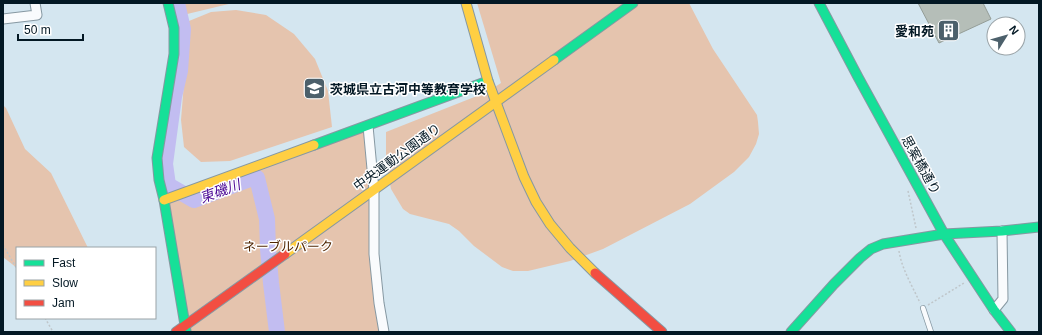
<svg xmlns="http://www.w3.org/2000/svg" width="1042" height="335" viewBox="0 0 1042 335" font-family="Arial,'Noto Sans JP',sans-serif">
  <style>
    .green { fill: #e5c4ae }
    .lines { fill: none; stroke-linecap: round; stroke-linejoin: round }
    .river { stroke: #c2bdf1; stroke-width: 16 }
    .building { fill: #b5beb8; stroke: #949d97 }
    .lane-casing { stroke: #8698a2; stroke-width: 6 }
    .street-casing { stroke: #8698a2; stroke-width: 11 }
    .fast-casing { stroke: #8698a2; stroke-width: 11 }
    .slow-casing { stroke: #8698a2; stroke-width: 11 }
    .jam-casing { stroke: #8698a2; stroke-width: 11 }
    .path { stroke: #bfc6ca; stroke-width: 1.5; stroke-dasharray: 2 2; stroke-linecap: butt }
    .lane { stroke: #f9fbfd; stroke-width: 4.5 }
    .street { stroke: #f9fbfd; stroke-width: 9 }
    .fast { stroke: #16e098; stroke-width: 9 }
    .slow { stroke: #ffcf43; stroke-width: 9 }
    .jam { stroke: #f24e42; stroke-width: 9 }
    .labels { text-anchor: middle; dominant-baseline: central; stroke-width: 3; stroke-linejoin: round; paint-order: stroke }
    .poi-label { font-size: 13px; font-weight: bold; fill: #031824; stroke: #fff; text-anchor: end }
    .street-label { font-size: 13px; fill: #031824; stroke: #fff }
    .park-label { font-size: 13px; fill: #502602; stroke: #fff }
    .water-label { font-size: 14px; font-style: italic; fill: #490695; stroke: #fff }
  </style>
  <rect width="100%" height="100%" fill="#d4e6f0"/>
  <g class="green">
    <polygon points="180,3 233,3 183,15"/>
    <polygon points="477,3 689,3 713,49 757,115 758,122 759,134 756,144 749,157 734,172 690,204 603,249 570,261 528,271 513,271 502,267 474,246 459,231 449,224 410,214 403,209 391,189 386,163 386,132 487,92 501,83"/>
    <polygon points="236,10 266,15 294,34 315,59 328,91 332,127 230,161 201,162 184,147 181,120 189,21 211,12"/>
    <polygon points="3,105 6,108 25,149 51,173 88,248 17,248 17,268 3,257"/>
    <polygon points="368,126 379,303 387,332 186,332 164,200"/>
  </g>
  <g class="lines">
    <polyline class="river" points="177,3 183,29 180,71 174,97 165,164 168,185 194,200 255,177 257,178 267,219 268,249 271,283 277,332"/>
  </g>
  <polygon class="building" points="918,3 983,3 991,19 939,43"/>
  <g class="lines">
    <defs>
      <polyline id="lane" points="923,308 931,332"/>
      <g id="street">
        <polyline points="3,19 37,15 35,3"/>
        <polyline points="368,126 374,190 374,254 379,303 384,332"/>
        <polyline points="994,310 1003,299 1002,231"/>
      </g>
      <g id="fast">
        <polyline points="168,3 174,28 174,54 157,158 159,180 164,200 186,331"/>
        <polyline points="819,3 858,77 944,234 994,310 1011,332"/>
        <polyline points="554,60 633,3"/>
        <polyline points="314,145 488,81"/>
        <polyline points="791,332 834,284 860,258 871,249 883,244 944,234 1002,231 1039,227"/>
      </g>
      <g id="slow">
        <polyline points="466,3 488,81 524,177 536,202 550,224 570,248 595,273"/>
        <polyline points="164,200 314,145"/>
        <polyline points="285,254 554,60"/>
      </g>
      <g id="jam">
        <polyline points="595,273 662,332"/>
        <polyline points="176,332 285,254"/>
      </g>
    </defs>
    <use href="#lane" class="lane-casing"/>
    <use href="#street" class="street-casing"/>
    <use href="#fast" class="fast-casing"/>
    <use href="#slow" class="slow-casing"/>
    <use href="#jam" class="jam-casing"/>
    <g class="path">
      <polyline points="908,191 916,228"/>
      <polyline points="3,245 17,269"/>
      <path d="M899,251C902,270 913,287 920,303"/>
      <polyline points="928,305 964,283"/>
      <polyline points="45,318 53,332"/>
    </g>
    <use href="#lane" class="lane"/>
    <use href="#street" class="street"/>
    <use href="#fast" class="fast"/>
    <use href="#slow" class="slow"/>
    <use href="#jam" class="jam"/>
  </g>
  <defs>
    <symbol id="building-square" viewBox="-11 -11 22 22"><rect x="-9" y="-9" width="18" height="18" rx="4" fill="#4c606b" stroke="#fff"/><path d="M-4-6H4V6H1V3H-1V6H-4ZM-2.5-4.3h1.7v1.8h-1.7ZM.8-4.3h1.7v1.8H.8ZM-2.5-1h1.7V.8h-1.7ZM.8-1h1.7V.8H.8Z" fill="#fff"/></symbol>
    <symbol id="school-square" viewBox="-11 -11 22 22"><rect x="-9" y="-9" width="18" height="18" rx="4" fill="#4c606b" stroke="#fff"/><path d="M0-5L7-2L0 1L-7-2ZM-4 1L0 2.5L4 1V4Q0 6-4 4Z" fill="#fff"/></symbol>
  </defs>
  <g fill-rule="evenodd">
    <use href="#building-square" x="936" y="18" width="25" height="25"/>
    <use href="#school-square" x="302" y="76" width="25" height="25"/>
  </g>
  <g class="labels">
    <g class="poi-label">
      <text x="934" y="31">愛和苑</text>
      <text x="330" y="89" text-anchor="start">茨城県立古河中等教育学校</text>
    </g>
    <g class="street-label">
      <text transform="translate(397 157) rotate(-36)">中央運動公園通り</text>
      <text transform="translate(921 165) rotate(61)">思案橋通り</text>
    </g>
    <g class="park-label">
      <text x="288" y="246">ネーブルパーク</text>
    </g>
    <g class="water-label">
      <text transform="translate(220 191) rotate(-20)">東磯川</text>
    </g>
  </g>
  <rect width="1042" height="335" fill="none" stroke="#031824" stroke-width="8"/>
  <rect x="16" y="247" width="140" height="72" fill="#ffffff" stroke="#9aa3a7"/>
  <rect x="24" y="260" width="20" height="6" fill="#16e098" stroke="#9aa3a7"/>
  <text x="52" y="267" font-size="12" fill="#031824">Fast</text>
  <rect x="24" y="280" width="20" height="6" fill="#ffcf43" stroke="#9aa3a7"/>
  <text x="52" y="287" font-size="12" fill="#031824">Slow</text>
  <rect x="24" y="300" width="20" height="6" fill="#f24e42" stroke="#9aa3a7"/>
  <text x="52" y="307" font-size="12" fill="#031824">Jam</text>
  <g transform="translate(1006 36) rotate(53)"><circle r="19" fill="#ffffff" stroke="#9aa3a7"/>
  <path d="M0-3L7 15L0 10L-7 15Z" fill="#4c606b"/>
  <text y="-6" font-size="11" font-weight="bold" text-anchor="middle" fill="#031824">N</text>
  </g>
  <path d="M18 34v6h65v-6" fill="none" stroke="#031824" stroke-width="2"/>
  <text x="24" y="34" font-size="12" fill="#031824" stroke="#ffffff" stroke-width="3" paint-order="stroke">50 m</text>
</svg>
